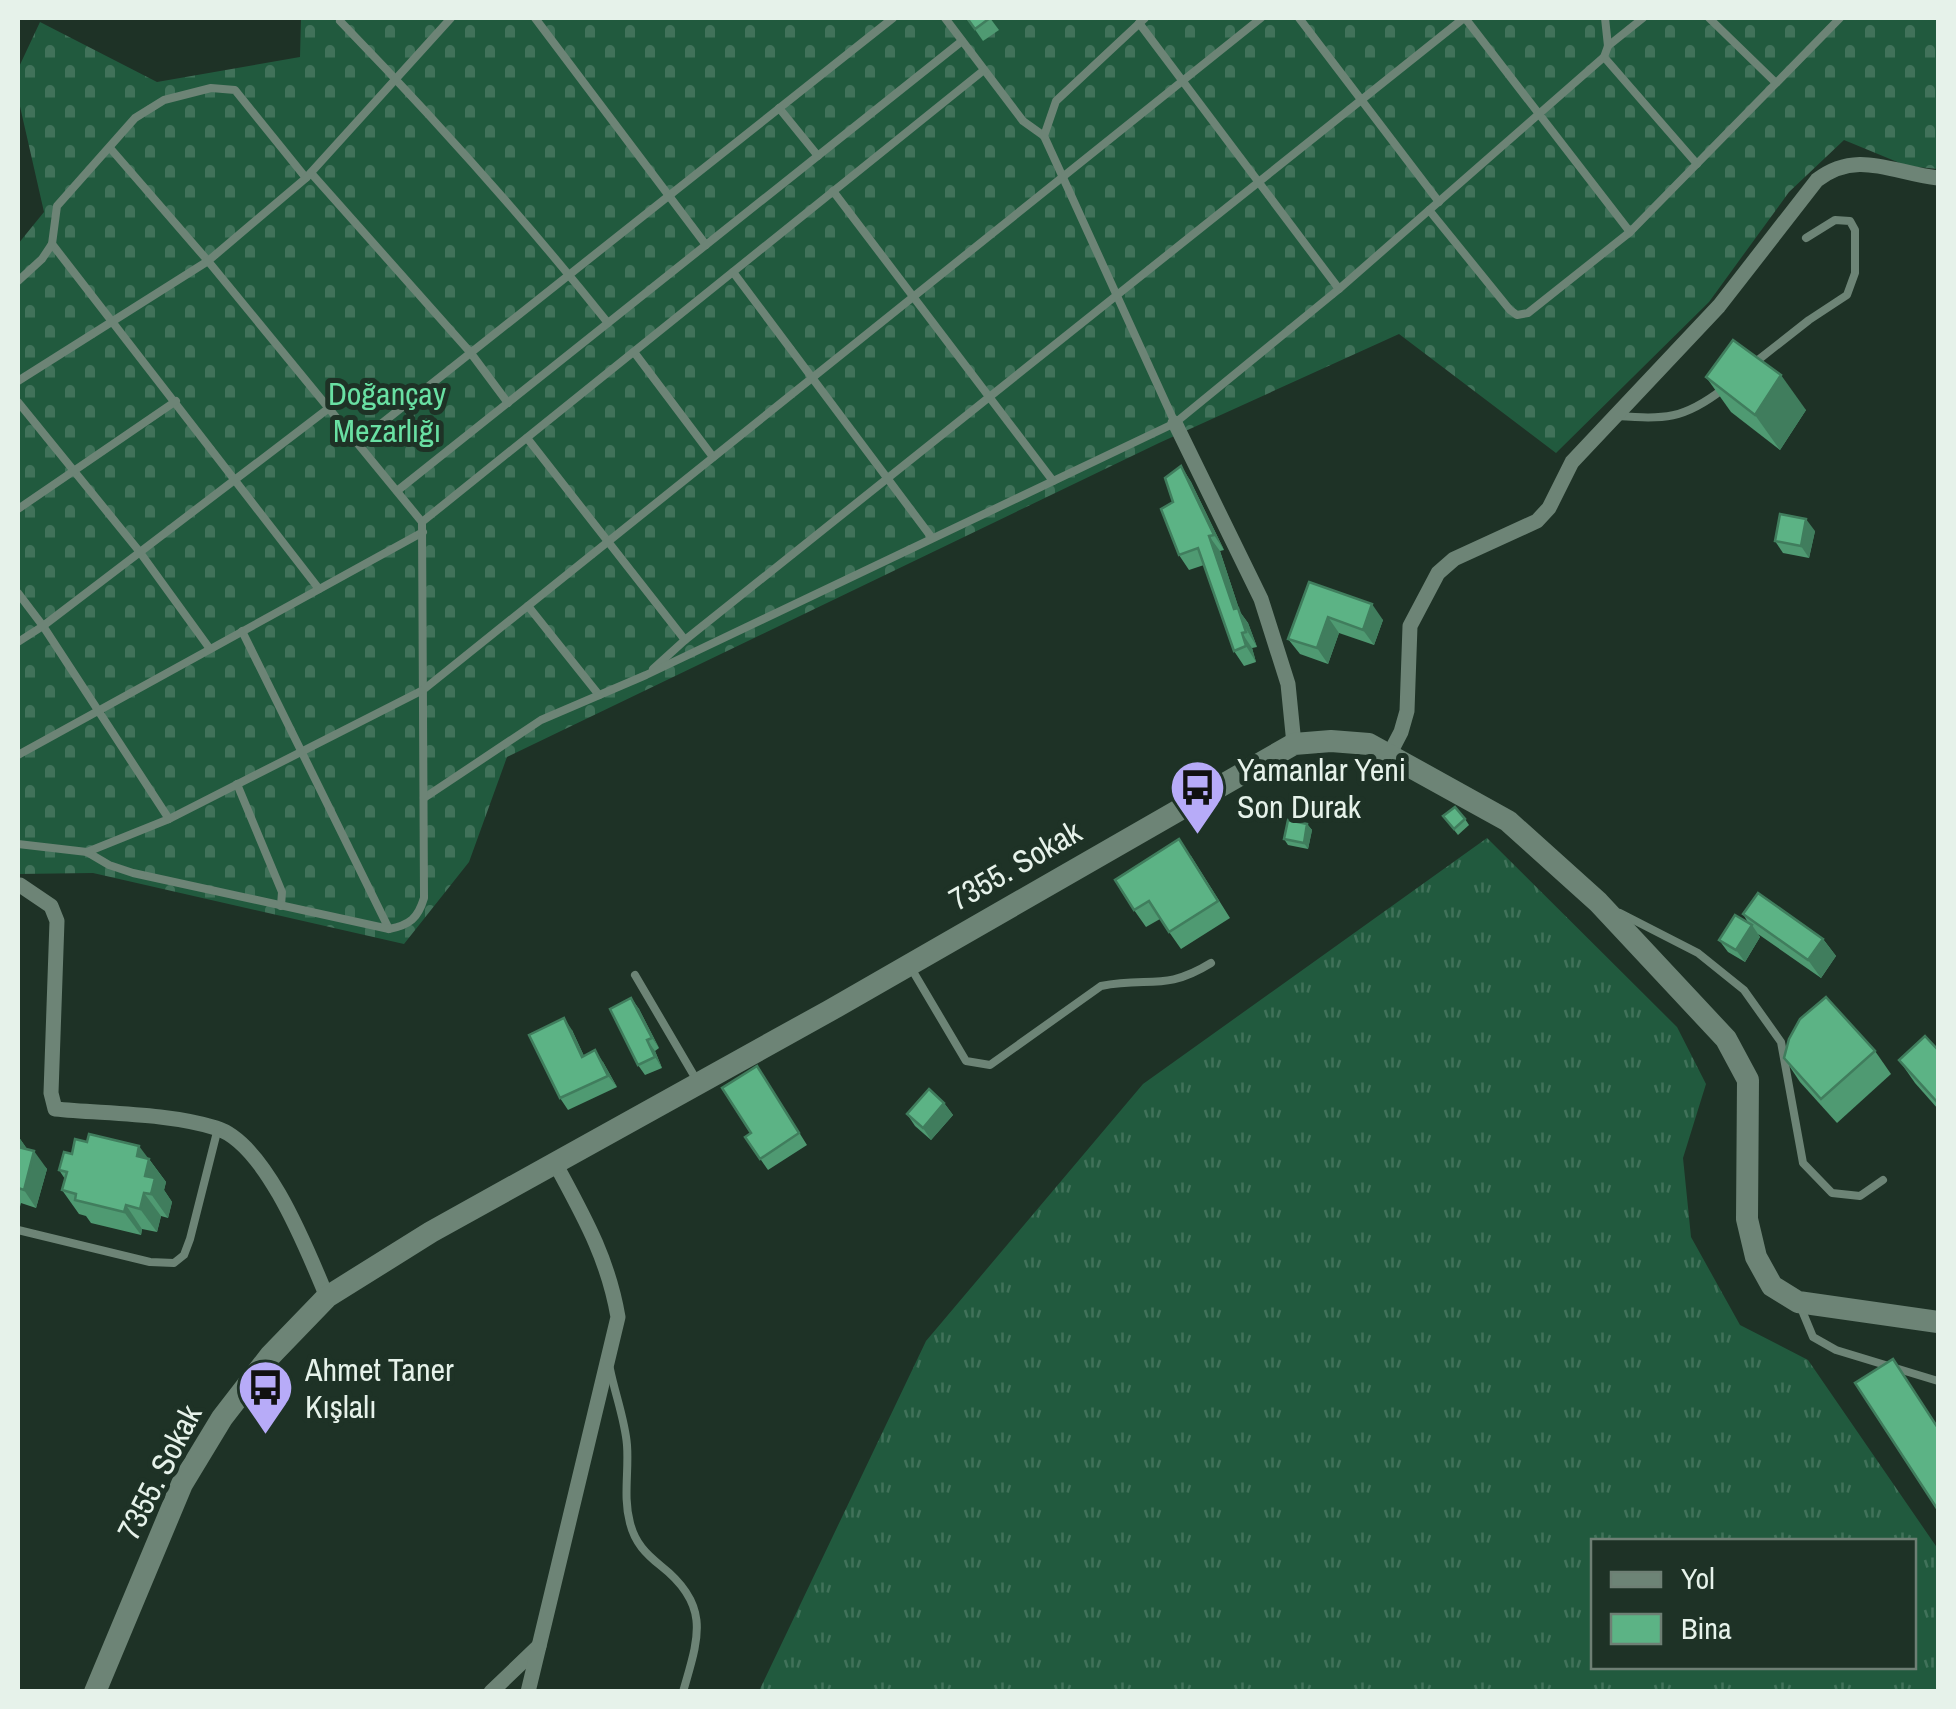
<svg xmlns="http://www.w3.org/2000/svg" width="1956" height="1709" viewBox="0 0 1956 1709" font-family="'Archivo Narrow',sans-serif">
  <style>
    .grass { fill: url(#grass-tufts); fill-rule: evenodd }
    .cemetery { fill: url(#cemetery-stones) }
    .lines { fill: none; stroke-linecap: round; stroke-linejoin: round }
    .lane { stroke: #6d8476; stroke-width: 8 }
    .street { stroke: #6d8476; stroke-width: 15 }
    .secondary { stroke: #6d8476; stroke-width: 22 }
    .wall { fill: #4f9a72 }
    .shaded-wall { fill: #407d5d }
    .building { fill: #5cb385; stroke: #407d5d; stroke-width: 2.5 }
    .labels { text-anchor: middle; dominant-baseline: central; stroke-width: 10; stroke-linejoin: round; paint-order: stroke }
    .park-label { font-size: 32px; fill: #69e0a3; stroke: #1e3226 }
    .poi-label { font-size: 32px; fill: #e6f2ea; stroke: #1e3226; text-anchor: start }
    .street-label { font-size: 32px; fill: #e6f2ea; stroke: #1e3226 }
  </style>
  <defs>
    <pattern id="grass-tufts" width="24" height="20" patternUnits="userSpaceOnUse" patternTransform="scale(2.5)"><rect width="24" height="20" fill="#215a3e"/><path d="M3 7l-1-3M5 7V3M7 7l1-3M15 17l-1-3M17 17v-4M19 17l1-3" fill="none" stroke="#41725a"/></pattern>
    <pattern id="cemetery-stones" width="16" height="16" patternUnits="userSpaceOnUse" patternTransform="scale(2.5)"><rect width="16" height="16" fill="#215a3e"/><path d="M2 7V4a2 2 0 0 1 4 0v3zM10 15v-3a2 2 0 0 1 4 0v3z" fill="#41725a"/></pattern>
  </defs>
  <rect width="100%" height="100%" fill="#1e3226"/>
  <path class="grass" d="M1487,838L1677,1027L1706,1084L1683,1158L1691,1237L1740,1325L1808,1360L1938,1549V1691H759L926,1341L1143,1084ZM1594,1542H1914V1666H1594Z"/>
  <polygon class="cemetery" points="301,18 1938,18 1938,169 1907,166 1844,140 1789,192 1709,302 1556,453 1399,334 1159,443 507,757 469,862 404,944 93,873 18,874 18,244 44,212 19,102 18,69 40,22 157,82 300,57"/>
  <g class="lines">
    <g class="lane">
      <polyline points="535,18 706,245"/>
      <polyline points="945,18 1023,121 1044,136 1175,423"/>
      <polyline points="1299,18 1439,202"/>
      <polyline points="1465,18 1630,232"/>
      <polyline points="1709,18 1776,83"/>
      <path d="M340,21C433,117 524,218 608,323"/>
      <polyline points="1139,23 1339,289"/>
      <polyline points="1608,46 1643,18"/>
      <polyline points="1604,57 1697,164"/>
      <polyline points="779,108 818,156"/>
      <polyline points="1044,136 1056,101 1145,18"/>
      <polyline points="110,148 208,261 422,522"/>
      <polyline points="311,173 470,352 508,403"/>
      <polyline points="833,191 1053,481"/>
      <polyline points="1429,210 1510,310 1517,315 1528,313 1630,232 1840,18"/>
      <polyline points="52,244 319,589"/>
      <polyline points="733,272 932,538"/>
      <polyline points="18,281 42,259 52,244 57,206 135,118 164,100 211,88 235,90 306,178"/>
      <polyline points="634,352 713,457"/>
      <polyline points="1753,364 1809,320 1847,295 1855,273 1855,230 1850,221 1835,220 1806,238"/>
      <polyline points="18,381 208,261 306,178 451,18"/>
      <polyline points="18,402 139,551 210,649"/>
      <path d="M1616,416C1665,419 1683,420 1723,389"/>
      <polyline points="527,438 685,640"/>
      <polyline points="357,443 893,18"/>
      <polyline points="397,491 962,41"/>
      <polyline points="18,509 176,401"/>
      <polyline points="18,593 43,626 169,819"/>
      <polyline points="528,606 599,695"/>
      <polyline points="242,631 389,929"/>
      <polyline points="18,642 43,626 329,408"/>
      <polyline points="653,669 685,640 1464,18"/>
      <polyline points="18,755 423,532"/>
      <polyline points="237,784 282,892 281,906"/>
      <polyline points="424,798 541,720 646,675 1175,423 1339,289 1604,57 1608,46 1605,18"/>
      <path d="M18,844L87,852L109,865L133,873L389,929C410,925 418,918 424,898L422,522L984,70"/>
      <polyline points="87,852 169,819 423,690 1261,18"/>
      <polyline points="1620,913 1698,953 1744,990 1781,1042 1803,1163 1832,1193 1860,1196 1883,1180"/>
      <path d="M911,968L966,1061L990,1065L1101,986C1149,976 1164,992 1211,963"/>
      <polyline points="635,975 696,1079"/>
      <polyline points="18,1230 150,1262 174,1263 184,1255 190,1239 218,1128"/>
      <polyline points="1801,1308 1813,1337 1836,1350 1938,1381"/>
      <path d="M610,1369C615,1394 625,1420 627,1445C629,1472 623,1497 630,1523C635,1543 646,1554 661,1566C712,1606 698,1639 683,1692"/>
    </g>
    <g class="street">
      <polyline points="1175,423 1261,599 1288,684 1294,744"/>
      <path d="M1389,755L1401,732L1407,711L1410,626L1438,573L1454,559L1537,521L1549,508L1572,462L1719,306L1817,180C1857,149 1893,173 1938,178"/>
      <path d="M20,885L51,906L57,921L51,1093L55,1109C106,1114 168,1113 216,1128C266,1143 308,1252 327,1297"/>
      <polyline points="491,1692 539,1646"/>
      <path d="M528,1692L618,1317C608,1258 583,1215 555,1163"/>
    </g>
    <polyline class="secondary" points="95,1692 182,1484 222,1418 270,1356 327,1297 431,1232 829,1011 1294,744 1331,741 1369,744 1508,821 1598,902 1726,1039 1748,1080 1747,1219 1756,1257 1772,1286 1798,1302 1938,1322"/>
  </g>
  <g class="wall">
    <polygon points="967,18 990,18 999,30 983,41"/>
    <polygon points="1706,377 1806,410 1780,450 1731,412"/>
    <polygon points="1181,466 1191,482 1224,550 1220,551 1240,612 1248,623 1257,647 1252,648 1256,662 1244,666 1234,651 1204,565 1189,570 1179,555"/>
    <polygon points="1815,531 1809,558 1783,553 1775,541"/>
    <polygon points="1309,582 1383,620 1374,645 1339,633 1328,664 1300,654 1288,639"/>
    <polygon points="1443,816 1465,819 1469,825 1458,835"/>
    <polygon points="1307,824 1312,830 1308,849 1288,845 1284,839"/>
    <polygon points="1191,856 1230,918 1181,949 1160,919 1146,927 1134,910"/>
    <polygon points="1743,914 1823,939 1836,956 1821,978 1758,934 1760,937 1745,962 1728,952 1719,940 1749,924"/>
    <polygon points="631,998 639,1009 659,1048 655,1051 662,1068 645,1075 638,1065"/>
    <polygon points="572,1030 584,1056 603,1062 617,1087 568,1110 560,1098"/>
    <polygon points="1938,1050 1938,1109 1915,1083 1899,1060"/>
    <polygon points="1875,1051 1891,1074 1837,1123 1800,1082 1784,1058"/>
    <polygon points="765,1078 807,1145 768,1170 745,1137 751,1133"/>
    <polygon points="944,1103 953,1115 931,1140 915,1126 907,1114"/>
    <polygon points="18,1136 27,1149 47,1169 36,1208 21,1203 18,1214"/>
    <polygon points="72,1154 149,1159 166,1182 164,1190 172,1202 168,1218 161,1216 157,1232 142,1229 141,1235 91,1223 86,1216 79,1214 62,1190 65,1179 59,1170"/>
  </g>
  <g class="shaded-wall">
    <polygon points="1781,375 1806,410 1780,450 1755,415"/>
    <polygon points="1181,466 1191,482 1224,550 1214,535"/>
    <polygon points="1806,519 1815,531 1809,558 1801,546"/>
    <polygon points="1209,536 1220,551 1240,612 1248,623 1257,647 1234,609"/>
    <polygon points="1372,604 1383,620 1374,645 1363,630"/>
    <polygon points="1328,617 1339,633 1328,664 1317,648"/>
    <polygon points="1242,633 1252,648 1256,662 1246,646"/>
    <polygon points="1307,824 1312,830 1308,849 1304,843"/>
    <polygon points="1752,925 1760,937 1745,962 1736,950"/>
    <polygon points="1823,939 1836,956 1821,978 1808,960"/>
    <polygon points="631,998 639,1009 659,1048 652,1038"/>
    <polygon points="564,1018 572,1030 590,1069 582,1057"/>
    <polygon points="647,1040 655,1051 662,1068 655,1057"/>
    <polygon points="595,1050 603,1062 617,1087 608,1076"/>
    <polygon points="944,1103 953,1115 931,1140 923,1128"/>
    <polygon points="18,1136 30,1153 18,1150"/>
    <polygon points="139,1146 166,1182 164,1190 172,1202 168,1218 151,1194 137,1156"/>
    <polygon points="34,1151 47,1169 36,1208 24,1190"/>
    <polygon points="144,1193 161,1216 157,1232 140,1209"/>
    <polygon points="126,1205 142,1229 141,1235 124,1212"/>
  </g>
  <g class="building">
    <polygon points="967,18 990,18 975,29"/>
    <polygon points="1733,340 1781,375 1755,415 1706,377"/>
    <polygon points="1181,466 1214,535 1209,536 1234,609 1238,608 1246,632 1242,633 1246,646 1234,651 1198,548 1179,555 1161,509 1173,502 1165,478"/>
    <polygon points="1780,514 1806,519 1801,546 1775,541"/>
    <polygon points="1309,582 1372,604 1363,630 1328,617 1317,648 1288,639"/>
    <polygon points="1455,807 1465,819 1454,829 1443,816"/>
    <polygon points="1288,820 1307,824 1304,843 1284,839"/>
    <polygon points="1179,839 1218,901 1169,932 1149,901 1134,910 1115,880"/>
    <polygon points="1758,893 1823,939 1808,960 1743,914"/>
    <polygon points="1735,915 1752,925 1736,950 1719,940"/>
    <polygon points="1826,997 1875,1051 1821,1099 1784,1058 1789,1039 1800,1019"/>
    <polygon points="631,998 652,1038 647,1040 655,1057 638,1065 610,1009"/>
    <polygon points="564,1018 582,1057 595,1050 608,1076 560,1098 529,1035"/>
    <polygon points="1925,1036 1938,1050 1938,1103 1899,1060"/>
    <polygon points="757,1066 799,1133 760,1159 745,1137 751,1133 722,1088"/>
    <polygon points="929,1089 944,1103 923,1128 907,1114"/>
    <polygon points="89,1134 139,1146 137,1156 149,1159 145,1176 155,1178 151,1194 144,1193 140,1209 126,1205 124,1212 75,1200 76,1194 62,1190 67,1172 59,1170 64,1152 72,1154 75,1139 87,1142"/>
    <polygon points="18,1147 34,1151 24,1190 18,1188"/>
    <polygon points="1893,1359 1938,1428 1938,1510 1855,1383"/>
  </g>
  <defs>
    <symbol id="bus-pin" viewBox="-11 -11 22 30"><path d="M0 17L-7.5 6A9.5 9.5 0 1 1 7.5 6Z" fill="#b7abf8" stroke="#1e3226"/><path d="M-5-6H5V4H4V6H2V4H-2V6H-4V4H-5ZM-3.5-4V0h7V-4ZM-3.5 1.2v1.5H-2V1.2ZM2 1.2v1.5H3.5V1.2Z" fill="#111"/></symbol>
  </defs>
  <g fill-rule="evenodd">
    <use href="#bus-pin" x="1166" y="756" width="63" height="86"/>
    <use href="#bus-pin" x="234" y="1356" width="63" height="86"/>
  </g>
  <g class="labels">
    <g class="park-label">
      <text x="387" y="393">Doğançay<tspan x="387" dy="37">Mezarlığı</tspan></text>
    </g>
    <g class="poi-label">
      <text x="1237" y="769">Yamanlar Yeni<tspan x="1237" dy="37">Son Durak</tspan></text>
      <text x="305" y="1369">Ahmet Taner<tspan x="305" dy="37">Kışlalı</tspan></text>
    </g>
    <g class="street-label">
      <text transform="translate(1015 865) rotate(-30)">7355. Sokak</text>
      <text transform="translate(159 1472) rotate(-63)">7355. Sokak</text>
    </g>
  </g>
  <rect width="1956" height="1709" fill="none" stroke="#e6f2ea" stroke-width="40"/>
  <rect x="1591" y="1539" width="325" height="130" fill="#1e3226" stroke="#6e7f74" stroke-width="2.5"/>
  <rect x="1611" y="1572" width="50" height="15" fill="#6d8476" stroke="#6e7f74" stroke-width="2.5"/>
  <text x="1681" y="1589" font-size="30" fill="#e6f2ea">Yol</text>
  <rect x="1611" y="1614" width="50" height="30" fill="#5cb385" stroke="#6e7f74" stroke-width="2.5"/>
  <text x="1681" y="1639" font-size="30" fill="#e6f2ea">Bina</text>
</svg>
